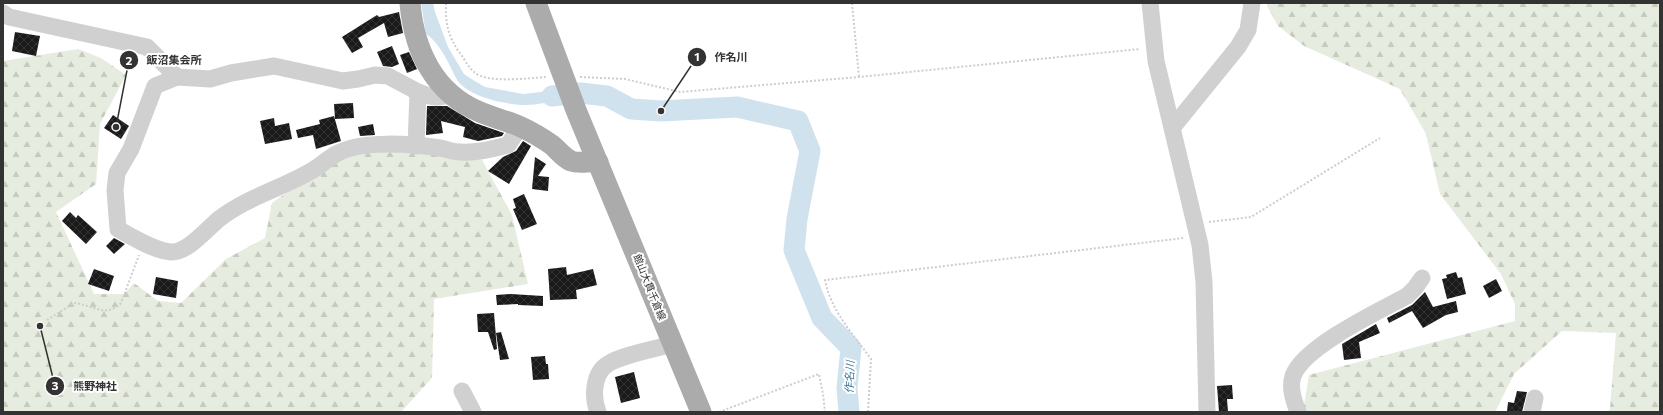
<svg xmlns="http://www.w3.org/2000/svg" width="1663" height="415" viewBox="0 0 1663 415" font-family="Commissioner,'Noto Sans JP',sans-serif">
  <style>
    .forest { fill: url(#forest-firs) }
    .water { fill: #cfe2ee }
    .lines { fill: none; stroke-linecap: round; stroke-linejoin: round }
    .river { stroke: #cfe2ee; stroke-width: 21 }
    .building { fill: url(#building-cross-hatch) }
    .path { stroke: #cdcdcd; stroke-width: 2; stroke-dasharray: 2 2; stroke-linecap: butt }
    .minor { stroke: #d0d0d0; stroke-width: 17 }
    .major { stroke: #ababab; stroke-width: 21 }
    .labels { text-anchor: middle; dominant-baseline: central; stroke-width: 4; stroke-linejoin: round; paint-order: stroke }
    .street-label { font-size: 10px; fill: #333; stroke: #fff }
    .water-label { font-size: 11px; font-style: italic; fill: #3f7597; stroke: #fff }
    .leader { fill: none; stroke: #333; stroke-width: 1.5 }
    .callout-dot { fill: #333; stroke: #fff; stroke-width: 1.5 }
    .mark-label { font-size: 12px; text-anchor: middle; font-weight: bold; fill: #fff }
    .callout-label { font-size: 11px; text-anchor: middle; font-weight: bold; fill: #333; stroke: #fff; stroke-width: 4; stroke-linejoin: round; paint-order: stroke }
  </style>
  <defs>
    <pattern id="forest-firs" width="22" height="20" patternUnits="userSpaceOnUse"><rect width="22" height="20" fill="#e6ecdf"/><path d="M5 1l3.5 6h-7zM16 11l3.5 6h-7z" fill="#c6cbc0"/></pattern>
    <pattern id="building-cross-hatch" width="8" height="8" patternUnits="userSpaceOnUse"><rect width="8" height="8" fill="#1a1a1a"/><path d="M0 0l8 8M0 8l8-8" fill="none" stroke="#333"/></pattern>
  </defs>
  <rect width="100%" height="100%" fill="#fff"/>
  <g class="forest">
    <polygon points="1267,3 1660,3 1660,412 1608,412 1610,408 1616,333 1562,331 1514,374 1495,412 1303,412 1309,375 1515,321 1515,304 1501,274 1440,194 1426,134 1400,89 1304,46 1278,26 1267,6"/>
    <polygon points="78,49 101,58 126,75 100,124 96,184 56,212 94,294 124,294 134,283 158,301 181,303 226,259 265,238 272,203 342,153 416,149 482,160 512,215 528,284 434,299 432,378 401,412 3,412 3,61"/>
  </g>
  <path class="water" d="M421,3H433L435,12L448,47L464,74L473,80L485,87L523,94L558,90L563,101C550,101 538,105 526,105C507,105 466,97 456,78C448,62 440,43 426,34Z"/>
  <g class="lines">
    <polyline class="river" points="552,96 580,93 607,96 631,109 661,111 737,107 798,121 810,151 797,219 794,250 822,318 851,348 847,388 849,412"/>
  </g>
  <g class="building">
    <polygon points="399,12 403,33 388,37 384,23 358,38 363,47 352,53 342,37 377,15 379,17"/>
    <polygon points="15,32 40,36 36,56 12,51"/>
    <polygon points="392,46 399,64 392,67 383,66 377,52"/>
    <polygon points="409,52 417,69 407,73 400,55"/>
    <polygon points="353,103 354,118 335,119 334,104"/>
    <polygon points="427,106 447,106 475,123 504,133 502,136 478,141 463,137 465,127 441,121 443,133 426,135"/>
    <polygon points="113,115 129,126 121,139 104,128"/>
    <polygon points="334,116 341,141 316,149 313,135 298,138 296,130 320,124 319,120"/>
    <polygon points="274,118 275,126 289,123 292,139 265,144 260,121"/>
    <polygon points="373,124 375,135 360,136 358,127"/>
    <polygon points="523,141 531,146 509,184 488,171 503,157 516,151"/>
    <polygon points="535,157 546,164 538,176 549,177 548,191 532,189"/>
    <polygon points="524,194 537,224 522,230 513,209 516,208 513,199"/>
    <polygon points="70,212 76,218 78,215 97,232 86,244 62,221"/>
    <polygon points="114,238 125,244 114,254 106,246"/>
    <polygon points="566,267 567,275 593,269 597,285 576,290 577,299 550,300 548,269"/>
    <polygon points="94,269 114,276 109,291 88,284"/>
    <polygon points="1456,272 1458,278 1462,277 1466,294 1447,299 1442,279 1447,278 1446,275"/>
    <polygon points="156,277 178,281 176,298 153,294"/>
    <polygon points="1496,279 1502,291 1489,298 1483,286"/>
    <polygon points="1425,292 1433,307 1456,301 1458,312 1446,315 1423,328 1412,311 1389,323 1387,318 1412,305"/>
    <polygon points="511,294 543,296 543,306 518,305 518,304 497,305 496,295"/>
    <polygon points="494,313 497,349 494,350 488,332 478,332 477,314"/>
    <polygon points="1376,324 1380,333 1359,342 1361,358 1344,360 1342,344"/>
    <polygon points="501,332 509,359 500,360 496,333"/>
    <polygon points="545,356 546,364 548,364 549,379 533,380 531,357"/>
    <polygon points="634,372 640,398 621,403 615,377"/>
    <polygon points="1232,385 1233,399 1227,399 1228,412 1219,412 1217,386"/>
    <polygon points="1517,391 1527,392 1522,412 1507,412 1508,402 1514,403"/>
  </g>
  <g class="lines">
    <g class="path">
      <path d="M446,3C445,22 448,36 459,52C464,58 468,67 474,72C487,84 529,78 546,77"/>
      <polyline points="852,3 859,77"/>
      <polyline points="580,77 625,79 680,92 859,77 1140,49"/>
      <polyline points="1209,222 1251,217 1380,138"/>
      <path d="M47,320L74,303C91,304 106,319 121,303L139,255"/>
      <polyline points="719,412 819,374 823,394 825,412"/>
      <path d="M868,412L871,359C853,334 831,311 825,280L1184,238"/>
    </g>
    <g class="minor">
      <polyline points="1150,3 1156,61 1200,245 1204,282 1207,412"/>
      <polyline points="3,13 9,17 147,47 177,77"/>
      <path d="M452,95L437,97L429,96L418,92L388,76L375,75L358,79L343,81L274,66L231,73L210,79L177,77L155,86L131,149L117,173L115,190L118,229C132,237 155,251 171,252C187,253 207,229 219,219C247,197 283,188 313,170C322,165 329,157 338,153C362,140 413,144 440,148C446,149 453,152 460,152C477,153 492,149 508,145L520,127"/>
      <polyline points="1173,127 1238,47 1248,30 1252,3"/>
      <polyline points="416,146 418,92"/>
      <polyline points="462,391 473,412"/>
      <path d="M598,412C592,397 593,373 608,364C619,356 658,348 673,344"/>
      <path d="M1298,412C1294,401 1289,388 1293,376C1303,347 1379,311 1407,296L1415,288L1422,278"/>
      <polyline points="1532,412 1535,398"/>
    </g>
    <g class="major">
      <path d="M410,3C414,50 434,93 480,112C494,118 508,121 521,127C532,132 542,138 552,145C558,150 564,158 571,161C579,164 589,161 598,162"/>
      <polyline points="536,3 576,110 701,412"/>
    </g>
  </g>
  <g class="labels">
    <g class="street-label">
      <text transform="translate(650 287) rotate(68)">館山大貫千倉線</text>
    </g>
    <g class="water-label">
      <text transform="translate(849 377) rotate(-88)">作名川</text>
    </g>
  </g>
  <path class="leader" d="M661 111L697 57M116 127L129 60M40 326L55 386"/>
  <g class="callout-dot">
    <circle cx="661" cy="111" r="4"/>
    <circle cx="116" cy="127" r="4"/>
    <circle cx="40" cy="326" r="4"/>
    <circle cx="697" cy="57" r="10"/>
    <circle cx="129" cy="60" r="10"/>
    <circle cx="55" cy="386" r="10"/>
  </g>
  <g class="mark-label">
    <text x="697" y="61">1</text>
    <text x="129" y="65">2</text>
    <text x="55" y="390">3</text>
  </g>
  <g class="callout-label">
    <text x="731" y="61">作名川</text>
    <text x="174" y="64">飯沼集会所</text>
    <text x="95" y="390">熊野神社</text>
  </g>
  <rect width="1663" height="415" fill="none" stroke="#333333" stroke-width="8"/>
</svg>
